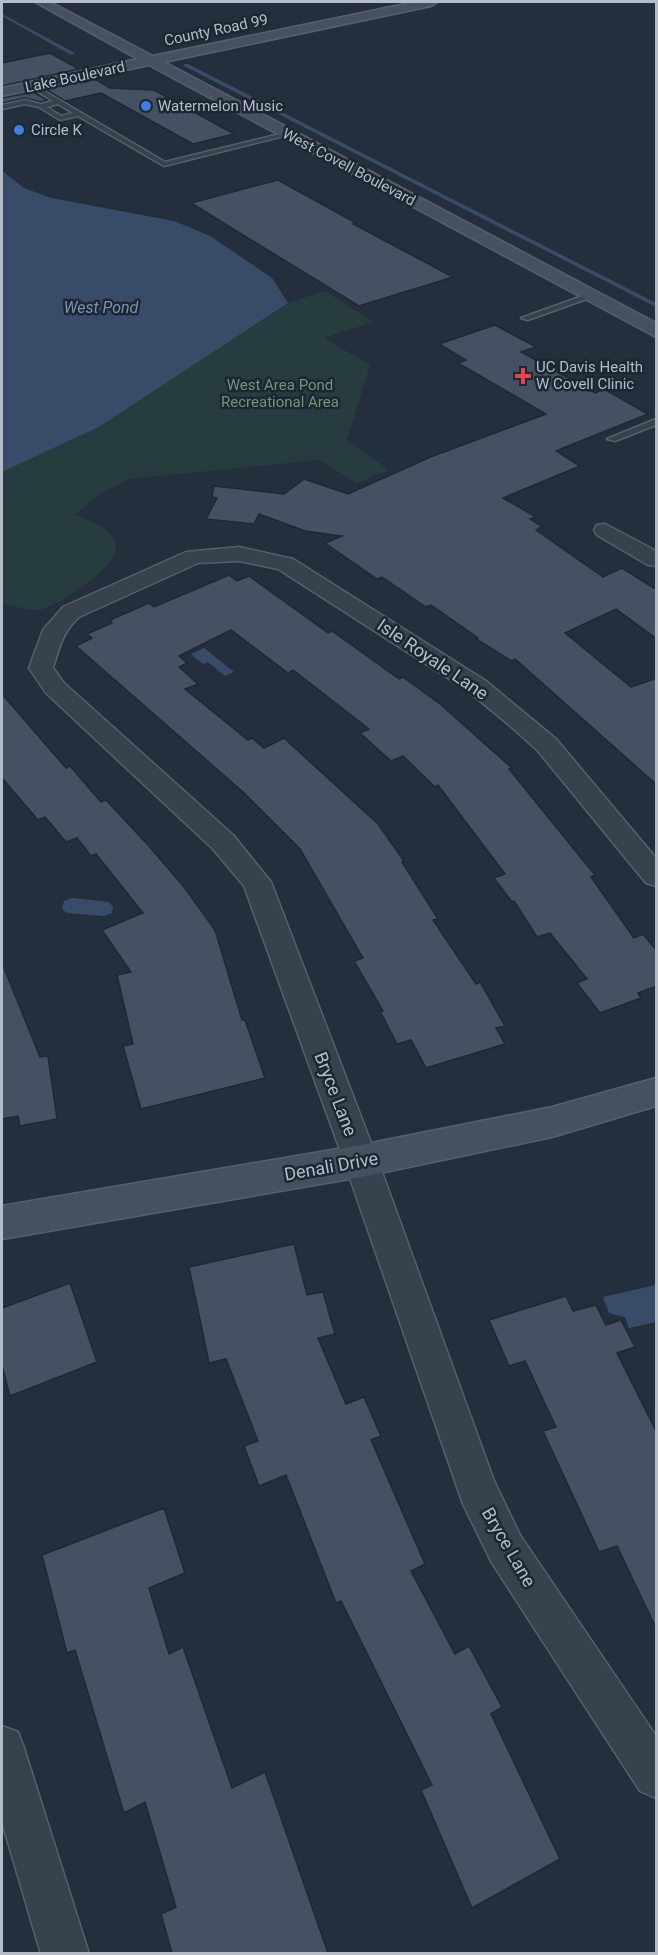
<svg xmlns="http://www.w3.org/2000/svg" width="658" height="1955" viewBox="0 0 658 1955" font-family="Roboto,sans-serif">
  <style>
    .green { fill: #263c3f }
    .water { fill: #394c67 }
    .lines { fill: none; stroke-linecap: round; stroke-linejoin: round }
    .stream { fill: #394c67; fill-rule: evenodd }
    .building { fill: #455162; stroke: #1f2835; stroke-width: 1.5 }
    .lane-casing { stroke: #565f6c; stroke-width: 3 }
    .street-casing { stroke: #565f6c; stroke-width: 3 }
    .secondary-casing { stroke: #565f6c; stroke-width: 3 }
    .lane { fill: #38414e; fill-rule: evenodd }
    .street { fill: #38414e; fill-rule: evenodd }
    .secondary { fill: #465061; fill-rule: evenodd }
    .shop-dot { fill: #3f7fe0; stroke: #1d2633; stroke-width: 2 }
    .health-dot { fill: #e0444e; stroke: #1d2633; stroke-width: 2 }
    .labels { text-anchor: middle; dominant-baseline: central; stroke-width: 5; stroke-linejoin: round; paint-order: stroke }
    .far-street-label { font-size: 15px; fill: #b4bcc9; stroke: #1d2633 }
    .far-poi-label { font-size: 15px; fill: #b4bcc9; stroke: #1d2633; text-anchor: start }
    .far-park-label { font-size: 15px; fill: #6b9a76; stroke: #1d2633 }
    .far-water-label { font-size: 16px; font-style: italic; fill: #7c92b1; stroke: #1d2633 }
    .street-label { font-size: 18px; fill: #b4bcc9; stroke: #1d2633 }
  </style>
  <rect width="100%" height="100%" fill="#242f3e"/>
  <path class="green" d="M325,291L373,322L324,338L370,365L347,440L389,470L357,483L319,460L129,479L99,494L75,515C88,520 116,528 116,547C116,568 57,608 38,610C28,611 12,605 2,603V472L99,427L288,303Z"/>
  <g class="water">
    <polygon points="2,171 24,188 51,198 174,221 210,236 272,278 288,303 99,427 2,472"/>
    <polygon points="204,648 234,672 225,676 208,662 203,664 191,654"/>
    <polygon points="72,898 109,902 113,907 112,913 104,916 67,913 62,909 64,901"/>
    <polygon points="656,1285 656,1322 629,1328 625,1317 609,1313 603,1297"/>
  </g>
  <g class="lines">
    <g class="stream">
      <polygon points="2,14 75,53 75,54 71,55 2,16"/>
      <polygon points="184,64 188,64 656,303 656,307 184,66"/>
    </g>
  </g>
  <g class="building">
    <polygon points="50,53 79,69 2,86 2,63"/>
    <polygon points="95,79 110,88 154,90 234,134 193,144 101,93 65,101 45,89"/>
    <polygon points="33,92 47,100 41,102 25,98 2,103 2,98"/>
    <polygon points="278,180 356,223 353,224 453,277 359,306 191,203"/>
    <polygon points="495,325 536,347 521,352 595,393 604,389 648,414 556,451 580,466 503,498 536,517 530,519 542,526 536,530 603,577 622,568 657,590 657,639 616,609 565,633 631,687 657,678 657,785 515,659 512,661 476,639 478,638 431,605 426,607 382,577 377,579 325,543 342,536 305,531 259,514 254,524 206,519 217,498 212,497 214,486 284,494 304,479 348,494 433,456 546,414 458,363 466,360 439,344"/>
    <polygon points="229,575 237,581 249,576 328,633 332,631 399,679 403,677 440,704 512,768 509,769 595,875 591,877 634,938 643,934 657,951 657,986 638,993 641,998 600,1013 577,983 587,979 550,933 537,937 514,901 512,902 494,878 505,874 438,785 435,787 403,756 391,761 360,733 369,729 293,670 288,673 231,630 179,656 187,663 179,667 198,684 185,689 248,740 252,738 264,748 284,738 378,824 404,861 402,862 438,919 433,920 476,984 480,982 505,1026 496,1028 505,1044 426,1068 411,1040 397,1044 380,1011 383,1011 354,961 363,958 300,849 243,792 76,646 92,638 87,634 112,623 110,620 149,603 154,607"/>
    <polygon points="2,694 66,768 70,766 101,802 106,800 148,845 184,887 215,930 242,1020 245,1020 265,1078 141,1109 123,1046 133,1044 117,975 131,972 102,930 143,913 96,854 91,856 77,838 66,842 45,817 38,820 2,778"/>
    <polygon points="2,963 40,1057 48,1056 57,1119 20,1126 18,1116 2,1119"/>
    <polygon points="294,1244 307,1295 323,1292 335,1334 318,1338 346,1404 364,1397 381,1436 371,1440 425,1564 411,1571 455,1654 469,1646 502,1707 491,1714 560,1859 472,1908 421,1790 432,1785 341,1601 336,1603 286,1475 259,1486 244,1446 258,1441 226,1359 209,1363 189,1267"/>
    <polygon points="70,1283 97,1362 10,1396 2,1365 2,1308"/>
    <polygon points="566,1296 573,1311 596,1305 606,1325 621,1320 635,1347 617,1353 657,1433 657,1630 617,1546 599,1552 543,1431 556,1427 525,1361 509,1366 489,1320"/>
    <polygon points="164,1508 185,1573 149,1588 169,1654 183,1647 232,1788 265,1772 328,1953 172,1953 161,1914 176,1907 145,1802 124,1813 75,1650 67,1653 42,1555"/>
  </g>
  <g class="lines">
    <defs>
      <g id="lane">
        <path d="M30,85H34L165,162L288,132L292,134L164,166L78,116L60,120L39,107L25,104L2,109V105L25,100L41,104L53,101L30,87ZM58,104L73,113L61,116L47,107Z"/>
        <polygon points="588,294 595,296 528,320 521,318"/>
        <polygon points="656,419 656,425 615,441 607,439"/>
      </g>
      <g id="street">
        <polygon points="605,524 656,551 656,566 648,565 597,535 594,530 597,525"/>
        <path d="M239,547L293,559L486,681L556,739L656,858V886L646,883L538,751L508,724L468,691L278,569L239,561L198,563L79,617C63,631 59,648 53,668L64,683L233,835L271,882L378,1161L494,1481L520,1535L656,1736V1798L640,1791L492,1563L463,1504L344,1161L244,886L213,849L46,693L29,668L43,630L63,607L186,552Z"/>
        <polygon points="2,1726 18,1732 24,1748 89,1954 41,1954 2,1822"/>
      </g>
      <g id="secondary">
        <polygon points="35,2 50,2 153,56 415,2 437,2 431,6 164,62 656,323 656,337 149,65 2,96 2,88 138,59"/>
        <polygon points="656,1078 656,1106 552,1137 361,1177 2,1239 2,1206 361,1145 552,1107"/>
      </g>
    </defs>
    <use href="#lane" class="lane-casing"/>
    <use href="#street" class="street-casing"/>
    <use href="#secondary" class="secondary-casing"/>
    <use href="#lane" class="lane"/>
    <use href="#street" class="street"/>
    <use href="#secondary" class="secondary"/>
  </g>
  <g class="shop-dot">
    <circle cx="146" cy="106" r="6"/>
    <circle cx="19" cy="130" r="6"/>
  </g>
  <path class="health-dot" d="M520 367h6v6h6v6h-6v6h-6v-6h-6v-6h6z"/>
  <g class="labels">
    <g class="far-street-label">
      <text transform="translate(216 30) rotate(-12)">County Road 99</text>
      <text transform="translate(75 77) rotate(-12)">Lake Boulevard</text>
      <text transform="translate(349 167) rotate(28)">West Covell Boulevard</text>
    </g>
    <g class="far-poi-label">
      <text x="158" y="106">Watermelon Music</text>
      <text x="31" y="130">Circle K</text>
      <text x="536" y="367">UC Davis Health<tspan x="536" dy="17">W Covell Clinic</tspan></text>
    </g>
    <g class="far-park-label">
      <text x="280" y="385">West Area Pond<tspan x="280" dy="17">Recreational Area</tspan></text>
    </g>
    <g class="far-water-label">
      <text x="101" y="307">West Pond</text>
    </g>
    <g class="street-label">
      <text transform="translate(433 659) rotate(34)">Isle Royale Lane</text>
      <text transform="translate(336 1094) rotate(69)">Bryce Lane</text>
      <text transform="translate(331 1166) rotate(-10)">Denali Drive</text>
      <text transform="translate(509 1547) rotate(60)">Bryce Lane</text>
    </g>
  </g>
  <rect width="658" height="1955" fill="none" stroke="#b4bcc9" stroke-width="6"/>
</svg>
